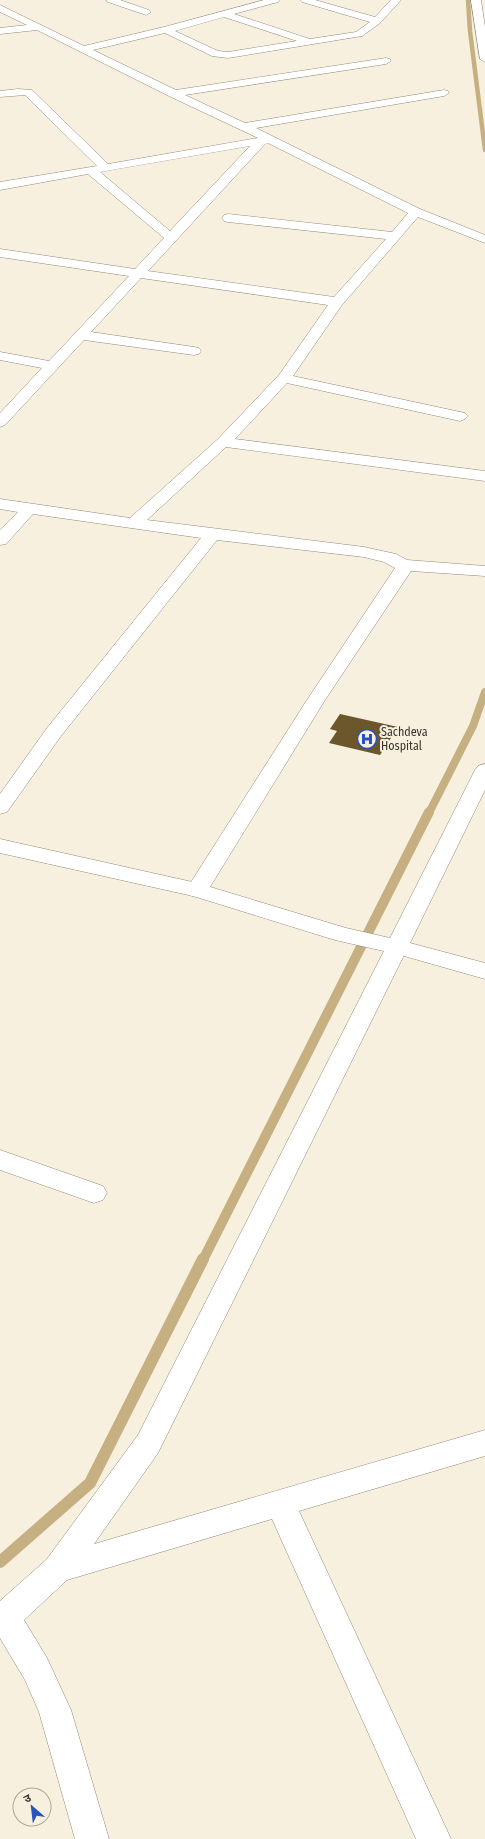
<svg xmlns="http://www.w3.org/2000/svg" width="485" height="1839" viewBox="0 0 485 1839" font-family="'Fira Sans Condensed','Noto Sans Devanagari',sans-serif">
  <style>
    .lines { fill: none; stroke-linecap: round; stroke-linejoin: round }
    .stream-far3 { stroke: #c6b082; stroke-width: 4.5 }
    .stream-far2 { stroke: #c6b082; stroke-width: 8 }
    .stream-far1 { stroke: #c6b082; stroke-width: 10 }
    .stream { stroke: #c6b082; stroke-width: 12 }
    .building { fill: #6b572b }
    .street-casing { stroke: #91897a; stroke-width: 1 }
    .secondary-casing { stroke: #91897a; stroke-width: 1 }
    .street { fill: #fff; fill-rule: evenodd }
    .secondary { fill: #fff; fill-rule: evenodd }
    .labels { text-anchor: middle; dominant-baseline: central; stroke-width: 4; stroke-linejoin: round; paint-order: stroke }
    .poi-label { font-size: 12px; fill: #39362f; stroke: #f8f0de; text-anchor: start }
  </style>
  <rect width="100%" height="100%" fill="#f8f0de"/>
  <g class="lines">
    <polyline class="stream-far3" points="468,0 470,31 485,150"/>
    <polyline class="stream-far2" points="429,813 473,726 485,692"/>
    <polyline class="stream-far1" points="203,1260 429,812"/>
    <polyline class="stream" points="0,1562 90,1483 203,1259"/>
  </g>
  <polygon class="building" points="340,714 398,727 380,755 329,743 337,731 330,729"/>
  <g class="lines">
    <defs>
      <g id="street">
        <polygon points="106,0 120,0 149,10 151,12 146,15 143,14 108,2"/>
        <path d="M264,0H280L278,2L234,14L310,39L356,32L370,22L302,2L300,0H315L375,17L391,0H401L380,23L362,36L228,58L212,56L165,33L93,50L176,90L386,58L390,59L391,61L386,64L185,95L245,123L444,90L448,91L449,93L444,96L256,128L420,209L485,235V243L418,217L342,305L293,376L465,413L468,416L465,419L460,421L287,383L235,439L485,471V481L226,447L147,520L364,547L396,554L407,560L485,566V576L411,571L325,700L205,895L197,897L189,895L186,890L307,700L395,568L384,562L364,557L217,540L61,736L7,812L0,814V794L47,728L201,538L33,514L6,544L0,545V530L18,512L0,509V499L130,518L218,439L279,375L328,305L141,278L91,332L194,347L199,348L201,351L199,354L194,355L84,340L5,425L0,427V413L42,368L0,360V352L49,361L129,276L0,257V249L135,269L164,238L88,174L0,190V182L97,166L25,95L0,97V91L18,89L32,90L108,164L258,138L169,96L37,30L0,34V28L27,25L0,12V5L84,46L164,27ZM224,17L297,41L228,52L218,51L175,31ZM268,143L408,213L392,232L228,214L224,215L222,218L224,221L228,222L386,239L334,297L148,271L265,144ZM250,146L170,231L100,172Z"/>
        <polygon points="397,940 405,942 408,947 158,1453 94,1544 485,1430 485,1456 299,1511 451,1839 416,1839 272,1519 67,1580 24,1620 47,1658 71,1710 109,1839 75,1839 39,1712 25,1680 0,1638 0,1601 47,1559 138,1435 386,947 389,942"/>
        <polygon points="0,1150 103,1186 107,1193 103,1200 94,1203 0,1170"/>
      </g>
      <g id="secondary">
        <polygon points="471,0 481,0 485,27 485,62 480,59"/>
        <polygon points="485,764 485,790 410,943 485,963 485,979 397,954 335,940 193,896 0,853 0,839 197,883 346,928 390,938 475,770 478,766"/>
      </g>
    </defs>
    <use href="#street" class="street-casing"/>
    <use href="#secondary" class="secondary-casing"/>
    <use href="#street" class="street"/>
    <use href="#secondary" class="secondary"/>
  </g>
  <defs>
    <symbol id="hospital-ring" viewBox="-11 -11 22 22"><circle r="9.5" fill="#f8f0de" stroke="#2952c1" stroke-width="1.5"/><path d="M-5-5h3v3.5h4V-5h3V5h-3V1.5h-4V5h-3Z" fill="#2952c1"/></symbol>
  </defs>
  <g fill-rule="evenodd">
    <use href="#hospital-ring" x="356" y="728" width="22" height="22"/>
  </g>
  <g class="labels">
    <g class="poi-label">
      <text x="381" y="732">Sachdeva<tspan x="381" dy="14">Hospital</tspan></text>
    </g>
  </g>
  <g transform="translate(32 1807) rotate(332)"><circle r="19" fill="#f8f0de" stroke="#aca698"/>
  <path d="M0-3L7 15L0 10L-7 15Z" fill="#2952c1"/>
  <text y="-6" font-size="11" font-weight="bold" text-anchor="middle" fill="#39362f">उ</text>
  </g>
</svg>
